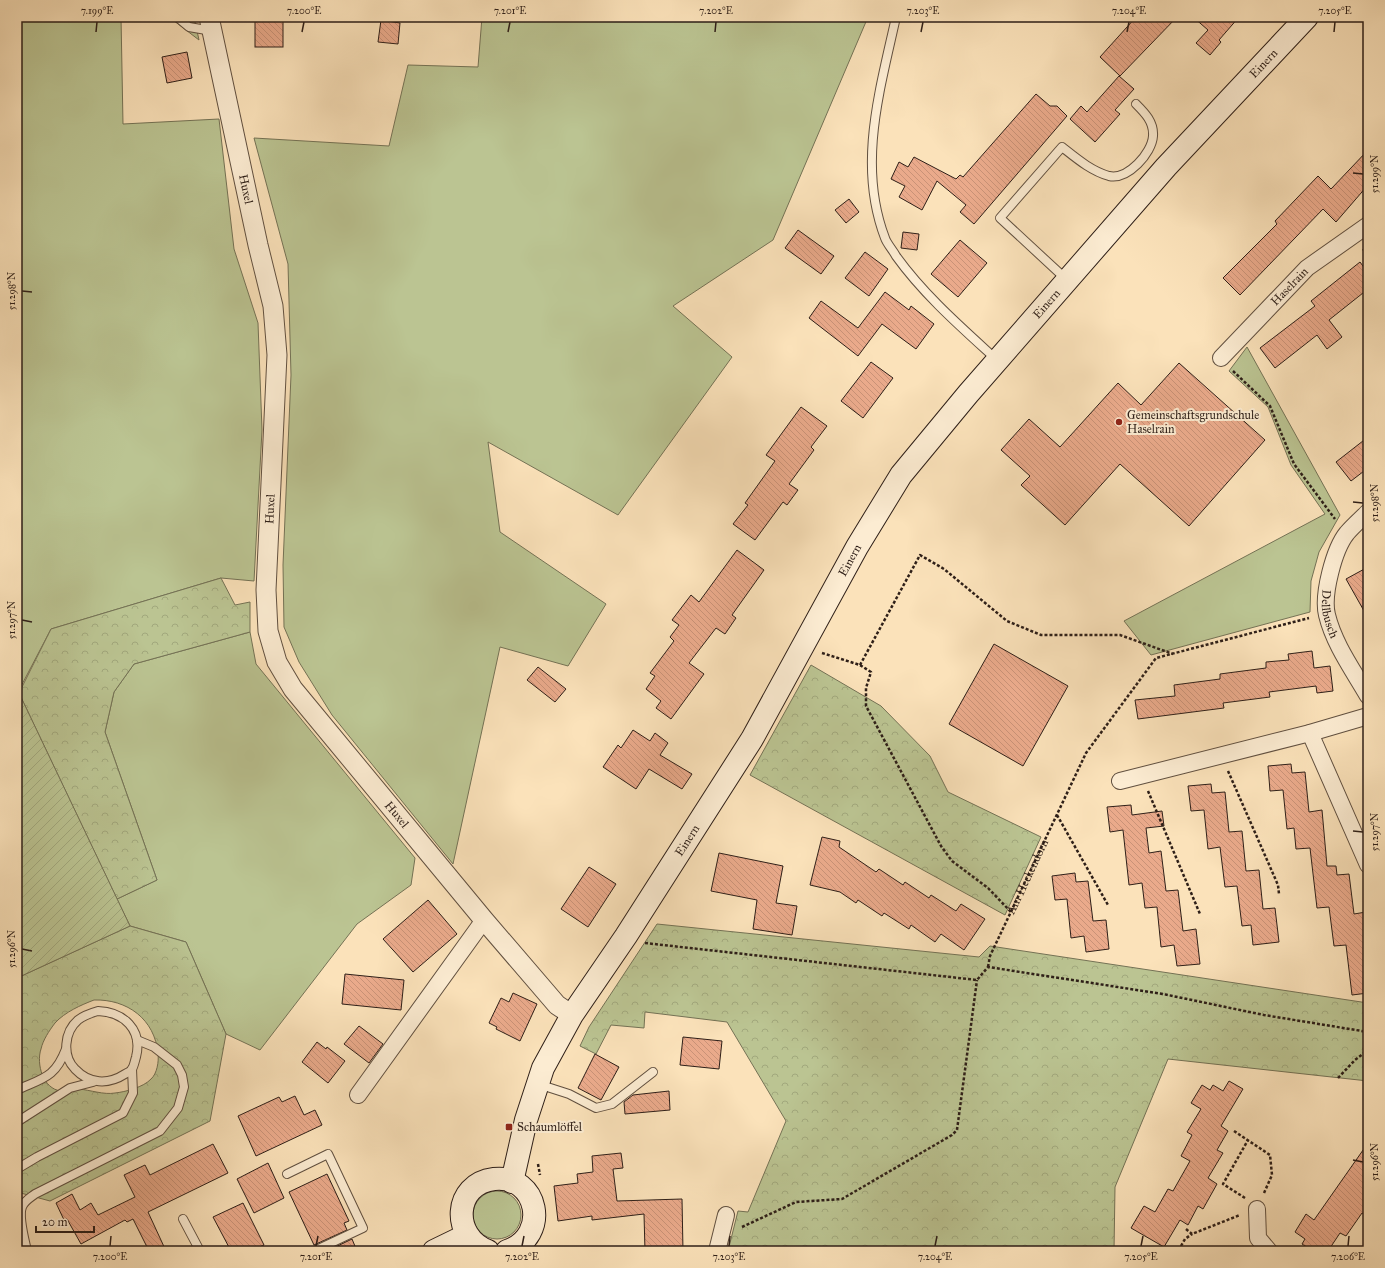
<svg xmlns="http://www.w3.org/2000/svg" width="1385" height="1268" viewBox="0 0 1385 1268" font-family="'IM FELL Great Primer',serif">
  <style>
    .grass { fill: #bbc492; stroke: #747255 }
    .forest { fill: url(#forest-crowns); stroke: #747255; fill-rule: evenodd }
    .garden { fill: url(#garden-furrows); stroke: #747255 }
    .building { fill: url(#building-back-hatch); stroke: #2e1f18 }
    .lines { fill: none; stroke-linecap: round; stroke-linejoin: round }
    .service-casing { stroke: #615040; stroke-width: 10 }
    .minor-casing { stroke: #615040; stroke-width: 18 }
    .tertiary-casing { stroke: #615040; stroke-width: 21 }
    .secondary-casing { stroke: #2e1f18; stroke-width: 24 }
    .path { stroke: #2e1f18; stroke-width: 2.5; stroke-dasharray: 3 2; stroke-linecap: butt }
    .service { stroke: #fcecd2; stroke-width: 8 }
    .minor { stroke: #fcecd2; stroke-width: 16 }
    .tertiary { stroke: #fcecd2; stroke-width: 19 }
    .secondary { stroke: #fcecd2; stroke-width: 22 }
    .ticks { fill: none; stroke: #2e1f18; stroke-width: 1.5 }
    .poi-dot { fill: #8f2418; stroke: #fcecd2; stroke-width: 1.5 }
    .labels { text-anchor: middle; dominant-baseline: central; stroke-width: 4; stroke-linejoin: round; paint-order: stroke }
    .street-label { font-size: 12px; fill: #2e1f18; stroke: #fcecd2 }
    .poi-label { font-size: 12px; fill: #2e1f18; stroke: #fcecd2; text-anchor: start }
    .neatline { fill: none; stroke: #2e1f18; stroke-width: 1.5 }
    .ticks-label { font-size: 10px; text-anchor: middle; fill: #2e1f18 }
  </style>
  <defs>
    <pattern id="forest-crowns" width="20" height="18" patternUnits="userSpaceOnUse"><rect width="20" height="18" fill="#bbc492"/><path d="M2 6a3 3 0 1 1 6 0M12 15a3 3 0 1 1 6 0" fill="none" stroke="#a1a87d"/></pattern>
    <pattern id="garden-furrows" width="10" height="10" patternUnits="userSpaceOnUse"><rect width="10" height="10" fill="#bbc492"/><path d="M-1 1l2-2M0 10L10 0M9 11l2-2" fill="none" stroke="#a1a87d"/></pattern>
    <pattern id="building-back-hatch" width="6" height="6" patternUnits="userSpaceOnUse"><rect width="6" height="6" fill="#eaaa8b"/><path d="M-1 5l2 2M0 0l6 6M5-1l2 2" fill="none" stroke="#c99277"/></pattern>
  </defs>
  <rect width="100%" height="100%" fill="#fbe2ba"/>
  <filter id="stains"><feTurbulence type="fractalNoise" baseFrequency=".005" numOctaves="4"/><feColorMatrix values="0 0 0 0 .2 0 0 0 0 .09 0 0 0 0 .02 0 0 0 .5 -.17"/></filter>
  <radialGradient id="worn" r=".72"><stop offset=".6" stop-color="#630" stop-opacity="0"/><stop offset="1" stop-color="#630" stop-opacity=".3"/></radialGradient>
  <g class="grass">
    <polygon points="17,17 121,17 123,124 219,119 234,249 258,323 262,430 254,581 221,578 51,629 17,694"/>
    <polygon points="169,17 194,17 199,40"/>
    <polygon points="482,17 868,17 773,240 673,306 732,357 618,515 488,442 500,532 606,604 568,666 500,647 453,864 332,715 299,662 284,627 283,565 291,375 288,264 254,138 389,146 408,65 478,67"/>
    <polygon points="1247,347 1340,515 1319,552 1311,581 1310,612 1151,655 1124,621 1325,514 1291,465 1268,407 1229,371"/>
    <polygon points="250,632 256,664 415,858 411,885 357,924 260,1050 226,1034 186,942 130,926 117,899 157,880 105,732 114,692 134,664"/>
    <circle cx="497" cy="1215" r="24"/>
  </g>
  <g class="forest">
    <polygon points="221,578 235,605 250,602 250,632 134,664 114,692 105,732 157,880 117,899 19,693 51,629"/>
    <polygon points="811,665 881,706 930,756 948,792 1041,837 1005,915 750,775"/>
    <polygon points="657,924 979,957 990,946 1368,1003 1368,1081 1168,1059 1115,1187 1114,1251 728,1251 738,1211 748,1212 786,1121 727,1022 645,1012 644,1028 611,1025 596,1054 580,1046 589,1027"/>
    <path d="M130,926L186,942L226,1034L210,1121L50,1201L17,1192V978ZM94,1000C127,999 155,1019 158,1054C159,1061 157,1074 151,1079C144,1087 125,1092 115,1093C104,1095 90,1090 79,1089C73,1089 66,1092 61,1091C43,1089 36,1064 41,1049C43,1040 49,1031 55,1023C65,1012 81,1005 94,1000Z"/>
  </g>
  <polygon class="garden" points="19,693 130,926 17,978 17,694"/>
  <g class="building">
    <rect x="255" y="17" width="28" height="30"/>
    <polygon points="1136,17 1177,17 1120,76 1100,57"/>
    <polygon points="1193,17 1239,17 1219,40 1221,42 1210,55 1196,43 1208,30"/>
    <polygon points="381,20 400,23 398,44 378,42"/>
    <polygon points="187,52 192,78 167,83 162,57"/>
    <polygon points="1119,76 1134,89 1115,110 1120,114 1095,142 1070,119 1081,106 1087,112"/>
    <polygon points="1036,94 1050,106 1057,106 1067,116 974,224 960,212 966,205 937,181 922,210 899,197 905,186 891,179 899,162 908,167 914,157 956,179 960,175 963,177"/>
    <polygon points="1368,150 1368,185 1336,222 1323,209 1240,295 1223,278 1277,224 1275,221 1318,176 1331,189"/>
    <polygon points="849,199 859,212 846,223 835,210"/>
    <polygon points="798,230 834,256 821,274 785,248"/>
    <polygon points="903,232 919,234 917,250 901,248"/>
    <polygon points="960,240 987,263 958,297 931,274"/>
    <polygon points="865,252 888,269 869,296 845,278"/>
    <polygon points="1360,262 1368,273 1368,289 1329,320 1342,337 1327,349 1317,335 1275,368 1260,348 1315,306 1311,301"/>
    <polygon points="885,292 909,310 911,306 934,324 916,349 882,324 858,356 809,318 821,301 858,328"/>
    <polygon points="871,362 893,378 863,418 841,401"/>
    <polygon points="1179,363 1265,440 1189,526 1120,464 1065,525 1021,485 1030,476 1001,450 1029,419 1060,447 1118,383 1141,405"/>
    <polygon points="801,407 827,426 811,447 814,450 789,484 798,490 787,505 783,502 755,540 733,524 748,505 745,503 775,461 766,455"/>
    <polygon points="1368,437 1368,468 1351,481 1336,462"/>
    <polygon points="737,550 764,570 732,615 736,618 725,634 716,628 689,663 704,674 671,719 656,708 661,701 646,689 655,676 650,673 674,641 670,637 679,625 672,620 691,595 699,602"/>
    <polygon points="1368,567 1368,618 1346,579"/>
    <polygon points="994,644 1068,686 1023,766 949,724"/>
    <polygon points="1312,651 1314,668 1330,666 1333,691 1317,693 1316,686 1269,692 1270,697 1223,703 1224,708 1138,719 1135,700 1175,696 1174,685 1220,679 1220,674 1266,668 1266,662 1289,660 1288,654"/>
    <polygon points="538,667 566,689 555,702 527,680"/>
    <polygon points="633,730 650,741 655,733 668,743 660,755 692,774 682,789 649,769 636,789 603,767 618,745 621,748"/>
    <polygon points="1291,764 1292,773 1305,772 1309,812 1322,810 1327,866 1336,866 1337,875 1349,874 1354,914 1366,912 1368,929 1368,993 1352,995 1346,945 1334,946 1329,907 1317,908 1310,848 1296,849 1294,828 1287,829 1283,790 1270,791 1268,766"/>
    <polygon points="1211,784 1212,793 1225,792 1229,832 1242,831 1246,871 1259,870 1263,909 1275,908 1279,942 1253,945 1251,925 1242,926 1237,886 1225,887 1220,847 1208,849 1204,810 1191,811 1188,786"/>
    <polygon points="1131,805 1132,815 1162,811 1164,826 1146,828 1149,853 1161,851 1166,891 1178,890 1183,931 1196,929 1200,964 1177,966 1174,945 1161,947 1157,907 1145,908 1142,883 1129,885 1123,830 1110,832 1107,807"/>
    <polygon points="822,837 840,841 839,847 876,872 879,869 903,885 905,882 929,898 931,895 956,911 961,904 985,919 964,950 941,934 935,942 911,925 909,929 884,913 882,916 858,900 856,903 840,892 810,885"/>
    <polygon points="719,853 783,866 776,903 797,906 792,935 753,929 757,900 711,891"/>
    <polygon points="589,867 616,884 588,927 561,909"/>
    <polygon points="1075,873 1076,882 1088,881 1093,921 1106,920 1109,949 1086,952 1084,936 1071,938 1067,899 1055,900 1052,876"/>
    <polygon points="428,900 457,934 413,972 383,939"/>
    <polygon points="345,974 404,980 401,1010 342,1004"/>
    <polygon points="513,993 537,1004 520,1041 496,1029 497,1027 489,1023 501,998 509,1002"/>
    <polygon points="359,1026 383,1044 369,1063 344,1044"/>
    <polygon points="683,1037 722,1041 719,1069 680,1065"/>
    <polygon points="317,1042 326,1049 327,1047 345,1061 328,1083 302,1062"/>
    <polygon points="595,1054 619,1067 601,1100 578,1088"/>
    <polygon points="1229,1081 1243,1089 1221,1126 1228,1131 1217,1150 1223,1153 1208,1178 1217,1184 1203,1209 1198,1206 1188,1225 1180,1220 1164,1247 1131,1228 1144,1206 1155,1212 1168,1189 1173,1191 1190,1161 1181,1156 1192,1135 1187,1132 1201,1109 1191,1103 1202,1085 1210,1090 1213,1085 1223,1091"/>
    <polygon points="669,1091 670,1110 625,1114 624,1102 633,1095"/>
    <polygon points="295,1096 304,1115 315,1110 322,1125 256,1156 238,1116 279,1097 282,1102"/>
    <polygon points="1368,1143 1368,1217 1362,1213 1346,1236 1340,1233 1328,1251 1313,1251 1302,1244 1305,1239 1295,1232 1306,1214 1314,1220"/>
    <polygon points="213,1144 228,1173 148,1212 166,1251 149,1251 133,1219 127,1222 125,1220 81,1244 67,1219 64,1220 56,1203 72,1194 80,1210 91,1203 98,1215 135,1197 124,1175 145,1165 150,1175"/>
    <polygon points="621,1153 623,1168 613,1169 617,1201 682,1199 683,1251 645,1251 644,1214 592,1220 592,1216 558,1221 554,1186 578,1183 577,1174 593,1172 592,1156"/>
    <polygon points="268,1163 284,1198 254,1213 237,1179"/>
    <polygon points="327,1174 349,1221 344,1223 347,1230 314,1245 289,1192"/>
    <polygon points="243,1203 264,1245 251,1251 231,1251 213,1217"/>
    <polygon points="352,1239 357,1251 327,1251"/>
  </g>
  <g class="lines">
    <defs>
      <g id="service">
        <polyline points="177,17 189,27 212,31"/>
        <path d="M896,17C880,90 857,165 885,238C887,244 893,250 896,256C924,295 962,328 997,360"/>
        <path d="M1067,280L1000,218L1062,147C1076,158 1091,171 1109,176C1128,180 1152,153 1153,136C1154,122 1145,113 1136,104"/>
        <path d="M98,1011C123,1012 143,1029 136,1057C135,1060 134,1066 132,1069C131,1071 127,1073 125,1074C108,1085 89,1084 75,1069C62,1056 64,1032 78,1020C84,1015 91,1013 98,1011Z"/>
        <polyline points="538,1084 569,1094 596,1108 612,1104 653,1072"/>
        <path d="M17,1090C43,1078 55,1078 66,1049"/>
        <polyline points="17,1122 70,1088 93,1082"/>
        <polyline points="17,1169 37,1157 123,1113 133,1093 132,1069"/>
        <polyline points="287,1174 328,1154 363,1228 314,1251"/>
        <polyline points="183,1219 200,1251"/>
        <path d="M27,1251C25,1241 18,1217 22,1207C24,1201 30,1198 35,1194L160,1131L178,1108L184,1087L182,1075L177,1065L154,1047L137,1040"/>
      </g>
      <g id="minor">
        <path id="s2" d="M1221,358L1307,268L1368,225"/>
        <path id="s3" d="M1368,512C1361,519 1353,526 1347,533C1334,549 1322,595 1327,615C1334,644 1353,670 1368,696"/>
        <polyline points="1310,733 1368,865"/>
        <polyline points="1120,781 1310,733 1368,716"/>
        <polyline points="358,1095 484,920"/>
        <polyline points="1257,1209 1258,1238 1269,1251"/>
        <polyline points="717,1251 726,1215"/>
      </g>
      <g id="tertiary">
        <path id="s4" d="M209,17L258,245L273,306L277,355L266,590L268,631L277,662L293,689L484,920L557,1005L572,1015"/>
      </g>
      <g id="secondary">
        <path id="s5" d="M512,1182L526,1120L543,1068L572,1015L626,936L752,739L857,547L901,475L968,394L1166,167L1307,17"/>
        <polyline points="434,1251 467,1235"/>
        <path d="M488,1251C451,1237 453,1184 494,1179C538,1174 551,1236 507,1251"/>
      </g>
    </defs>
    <use href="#service" class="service-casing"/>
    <use href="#minor" class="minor-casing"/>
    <use href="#tertiary" class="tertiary-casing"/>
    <use href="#secondary" class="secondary-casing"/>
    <g class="path">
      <polyline points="1363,249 1368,255"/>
      <polyline points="1233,371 1270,406 1294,464 1335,519"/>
      <polyline points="822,653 860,665 871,672 866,688 866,706 941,846 952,861 988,888 1011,912"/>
      <polyline points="860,665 920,555 944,569 1007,621 1041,635 1120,635 1173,654"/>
      <polyline points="1228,771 1278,885 1279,894"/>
      <polyline points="1148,791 1200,914"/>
      <polyline points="1057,815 1108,905"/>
      <polyline points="645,943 977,980 988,967 1163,994 1264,1015 1368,1032"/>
      <path id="s1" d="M988,967L990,956L1086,753L1156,658L1309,618"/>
      <polyline points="1338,1078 1355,1060 1368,1050"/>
      <polyline points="1234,1131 1270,1155 1272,1175 1264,1193"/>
      <polyline points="538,1164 540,1175"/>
      <polyline points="1245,1198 1223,1184 1248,1140"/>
      <polyline points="742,1227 796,1202 842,1199 952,1135 957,1130 977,980"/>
      <polyline points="1186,1229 1192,1234 1240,1215"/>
      <polyline points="1181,1246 1185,1239 1192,1234"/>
    </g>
    <use href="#service" class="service"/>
    <use href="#minor" class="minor"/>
    <use href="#tertiary" class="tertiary"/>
    <use href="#secondary" class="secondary"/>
  </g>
  <path class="ticks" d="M96,32L97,22M302,32L304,22M508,32L510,22M715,32L716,22M921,32L923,22M1127,32L1129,22M1334,32L1335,22M1353,173L1363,174M22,291L32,292M1353,502L1363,503M22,620L32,622M1353,831L1363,832M22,949L32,951M1353,1160L1363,1162M110,1246L111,1236M316,1246L318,1236M522,1246L524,1236M729,1246L730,1236M935,1246L937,1236M1141,1246L1143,1236M1348,1246L1349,1236"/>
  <g class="poi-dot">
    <circle cx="1119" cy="422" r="4"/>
    <rect x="505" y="1123" width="8" height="8" rx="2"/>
  </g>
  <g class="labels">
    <g class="street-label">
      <text stroke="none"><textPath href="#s5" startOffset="1360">Einern</textPath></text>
      <text stroke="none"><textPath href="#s4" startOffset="176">Huxel</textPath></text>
      <text stroke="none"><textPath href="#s2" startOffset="99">Haselrain</textPath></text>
      <text stroke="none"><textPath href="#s5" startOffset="1036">Einern</textPath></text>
      <text transform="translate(270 509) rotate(-87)">Huxel</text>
      <text stroke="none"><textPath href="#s5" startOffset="712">Einern</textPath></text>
      <text stroke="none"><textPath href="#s3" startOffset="115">Dellbusch</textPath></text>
      <text stroke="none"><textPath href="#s4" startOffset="848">Huxel</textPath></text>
      <text stroke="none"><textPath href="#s5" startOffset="388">Einern</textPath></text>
      <text stroke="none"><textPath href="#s1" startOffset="99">Am Heckendorn</textPath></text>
    </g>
    <g class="poi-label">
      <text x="1127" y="415">Gemeinschaftsgrundschule<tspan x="1127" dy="14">Haselrain</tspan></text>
      <text x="517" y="1127">Schaumlöffel</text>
    </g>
  </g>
  <rect width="1385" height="1268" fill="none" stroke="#fbe2ba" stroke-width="44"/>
  <path d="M36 1226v6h58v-6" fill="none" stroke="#2e1f18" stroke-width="2"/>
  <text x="42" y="1226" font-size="12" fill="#2e1f18" stroke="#fcecd2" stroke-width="3" paint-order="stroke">20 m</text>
  <rect x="22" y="22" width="1341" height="1224" class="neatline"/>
  <g class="ticks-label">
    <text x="97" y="14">7.199°E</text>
    <text x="304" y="14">7.200°E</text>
    <text x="510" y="14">7.201°E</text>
    <text x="716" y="14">7.202°E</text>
    <text x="923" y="14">7.203°E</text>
    <text x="1129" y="14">7.204°E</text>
    <text x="1335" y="14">7.205°E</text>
    <text transform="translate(1374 174) rotate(-90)" y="4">51.299°N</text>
    <text transform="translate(11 291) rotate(-90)" y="4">51.298°N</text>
    <text transform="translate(1374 503) rotate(-90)" y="4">51.298°N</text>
    <text transform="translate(11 620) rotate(-90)" y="4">51.297°N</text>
    <text transform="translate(1374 832) rotate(-90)" y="4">51.297°N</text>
    <text transform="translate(11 949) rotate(-90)" y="4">51.296°N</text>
    <text transform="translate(1374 1162) rotate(-90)" y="4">51.296°N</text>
    <text x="110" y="1260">7.200°E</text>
    <text x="316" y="1260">7.201°E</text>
    <text x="522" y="1260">7.202°E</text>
    <text x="729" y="1260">7.203°E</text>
    <text x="935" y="1260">7.204°E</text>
    <text x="1141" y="1260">7.205°E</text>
    <text x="1348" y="1260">7.206°E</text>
  </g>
  <rect width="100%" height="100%" filter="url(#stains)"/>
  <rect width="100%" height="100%" fill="url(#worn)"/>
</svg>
